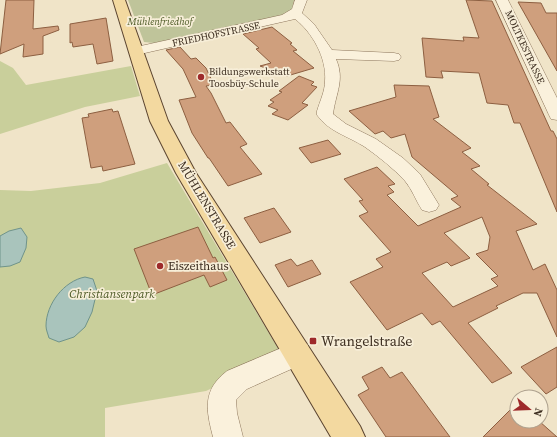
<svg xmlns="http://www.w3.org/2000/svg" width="557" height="437" viewBox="0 0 557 437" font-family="'Source Serif 4',serif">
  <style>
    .green { fill: #c9cf9b }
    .cemetery { fill: #bfc49a }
    .water { fill: #a9c4bc; stroke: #6f938a }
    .building { fill: #cf9f7d; stroke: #8d5f41; fill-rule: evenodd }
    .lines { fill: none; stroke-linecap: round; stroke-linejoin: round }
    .minor-casing { stroke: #8d765c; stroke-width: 1 }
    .major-casing { stroke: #5b4430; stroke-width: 2 }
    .minor { fill: #faf1dc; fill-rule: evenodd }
    .major { fill: #f3d9a0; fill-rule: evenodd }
    .poi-dot { fill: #9e2a2b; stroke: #f7eed8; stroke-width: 1.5 }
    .labels { text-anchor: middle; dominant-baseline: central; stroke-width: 3.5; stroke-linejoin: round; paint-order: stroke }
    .far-park-label { font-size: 10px; font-style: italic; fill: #4d5a26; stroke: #f7eed8 }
    .far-street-label { font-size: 10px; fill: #3d2e20; stroke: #f7eed8 }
    .far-poi-label { font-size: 10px; fill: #3d2e20; stroke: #f7eed8; text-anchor: start }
    .street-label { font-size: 12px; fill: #3d2e20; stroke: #f7eed8 }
    .poi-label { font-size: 12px; fill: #3d2e20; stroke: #f7eed8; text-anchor: start }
    .park-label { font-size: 12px; font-style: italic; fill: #4d5a26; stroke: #f7eed8 }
    .near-poi-label { font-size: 14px; fill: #3d2e20; stroke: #f7eed8; text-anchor: start }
  </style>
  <rect width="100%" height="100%" fill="#f0e4c8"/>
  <g class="green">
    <polygon points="0,61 13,68 26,85 131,66 140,96 85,107 0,134"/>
    <polygon points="167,163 282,355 206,391 105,408 105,437 0,437 0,190 31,191 100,183"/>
  </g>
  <polygon class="cemetery" points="128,0 294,0 292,10 283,16 154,43 144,42"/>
  <g class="water">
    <polygon points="21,228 27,237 26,248 20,262 10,266 0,267 0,236 9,231"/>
    <path d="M85,277L93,279L97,291L92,312L85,327L74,337L59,342L49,338C48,334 46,330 46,326C46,304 64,281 85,277Z"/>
  </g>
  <g class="building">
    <polygon points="6,0 34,0 33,29 58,26 59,30 43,36 43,54 23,57 24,44 0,54"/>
    <polygon points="466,0 492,1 551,131 553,131 557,139 557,212 520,123 514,123 508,105 487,103 479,73 441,71 443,78 426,77 422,38 464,41 463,37 479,38"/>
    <polygon points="518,2 541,3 546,13 557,13 557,71"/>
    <polygon points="106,18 113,61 97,64 93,44 73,47 72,42 70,43 70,24"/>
    <polygon points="272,27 292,43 290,44 297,50 293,51 314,68 287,76 260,66 271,63 256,49 259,48 243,34"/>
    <polygon points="180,47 191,59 196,58 206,68 214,85 206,86 211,93 226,123 230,122 247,144 240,147 262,174 228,186 209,158 208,158 192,133 179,100 196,97 183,69 166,50"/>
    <polygon points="299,76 314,82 311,85 317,87 302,103 308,105 288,120 272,114 278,110 268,106 274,102 270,100 282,92 279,91"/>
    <path d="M394,85L429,86L439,117L433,119L471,148L462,152L480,166L471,169L489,184L487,185L537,224L516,231L533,270L545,264L557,290V337L537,293H523L496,306L498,308L468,323L512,373L492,383L440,321L432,325L422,313L387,330L350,282L383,267L376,259L391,252L359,216L368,212L359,201L363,200L344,179L377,167L395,184L388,186L394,192L387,195L418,226L461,207L451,199L458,196L412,157L405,134L391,138L383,131L375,134L349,111L396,97ZM482,217L490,237L488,250L476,254L498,276L491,279L498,286L453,307L422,273L447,262L451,266L470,258L444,233Z"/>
    <polygon points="112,109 113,112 118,111 135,164 103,171 102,166 91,168 82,118 89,117 88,114"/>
    <polygon points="328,140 341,154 311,163 299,148"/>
    <polygon points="274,208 291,232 260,243 244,218"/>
    <polygon points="198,227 213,258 215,257 227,280 210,287 204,275 152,295 134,249"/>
    <polygon points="291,259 297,266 312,260 321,274 288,287 275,265"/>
    <polygon points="557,347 557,387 546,394 521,367"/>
    <polygon points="382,367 390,378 402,372 450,437 386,437 358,395 369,389 362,377"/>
    <polygon points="517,403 517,421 539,421 557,437 483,437"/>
  </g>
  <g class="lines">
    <defs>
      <g id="minor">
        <path d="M295,0H307L302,13L314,24L332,50L394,53L399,54L401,57L399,60L394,61L336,59C345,80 336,92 333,114L346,124L376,139L403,158L420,174L439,205L436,210L429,212L422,210C416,201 412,189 405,181C393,168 379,157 365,147C348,136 329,132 317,115V111C320,101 325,91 325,81C327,58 312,32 295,19L136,55L131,54L129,51L131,48L136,47L282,15L292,9Z"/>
        <polygon points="496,0 508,0 557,98 557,120 551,119 549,115"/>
        <path d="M298,341L307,344L311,353L307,362L247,389L236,400L237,413L243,437H213C206,410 202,390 227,371Z"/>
      </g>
      <polygon id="major" points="113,0 125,0 168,121 196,173 360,426 365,437 331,437 176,173 150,121"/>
    </defs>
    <use href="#minor" class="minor-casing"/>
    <use href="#major" class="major-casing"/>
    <use href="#minor" class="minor"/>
    <use href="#major" class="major"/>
  </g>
  <g class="poi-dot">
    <circle cx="201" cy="77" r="4"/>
    <circle cx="160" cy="266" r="4"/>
    <rect x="309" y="337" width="8" height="8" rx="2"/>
  </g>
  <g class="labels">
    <g class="far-park-label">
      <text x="160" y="21">Mühlenfriedhof</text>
    </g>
    <g class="far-street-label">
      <text transform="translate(216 34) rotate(-12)">FRIEDHOFSTRASSE</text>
      <text transform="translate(525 47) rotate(65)">MOLTKESTRASSE</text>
    </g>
    <g class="far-poi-label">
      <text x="209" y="71">Bildungswerkstatt<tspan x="209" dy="12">Toosbüy-Schule</tspan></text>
    </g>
    <g class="street-label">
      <text transform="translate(207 205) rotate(59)">MÜHLENSTRASSE</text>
    </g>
    <g class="poi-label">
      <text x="168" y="266">Eiszeithaus</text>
    </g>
    <g class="park-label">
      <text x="112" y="294">Christiansenpark</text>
    </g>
    <g class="near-poi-label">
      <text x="321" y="341">Wrangelstraße</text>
    </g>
  </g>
  <g transform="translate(529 409) rotate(109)"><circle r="19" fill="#f7eed8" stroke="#ada18e"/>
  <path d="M0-3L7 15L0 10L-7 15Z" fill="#9e2a2b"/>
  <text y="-6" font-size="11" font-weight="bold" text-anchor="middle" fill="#3d2e20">N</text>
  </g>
</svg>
